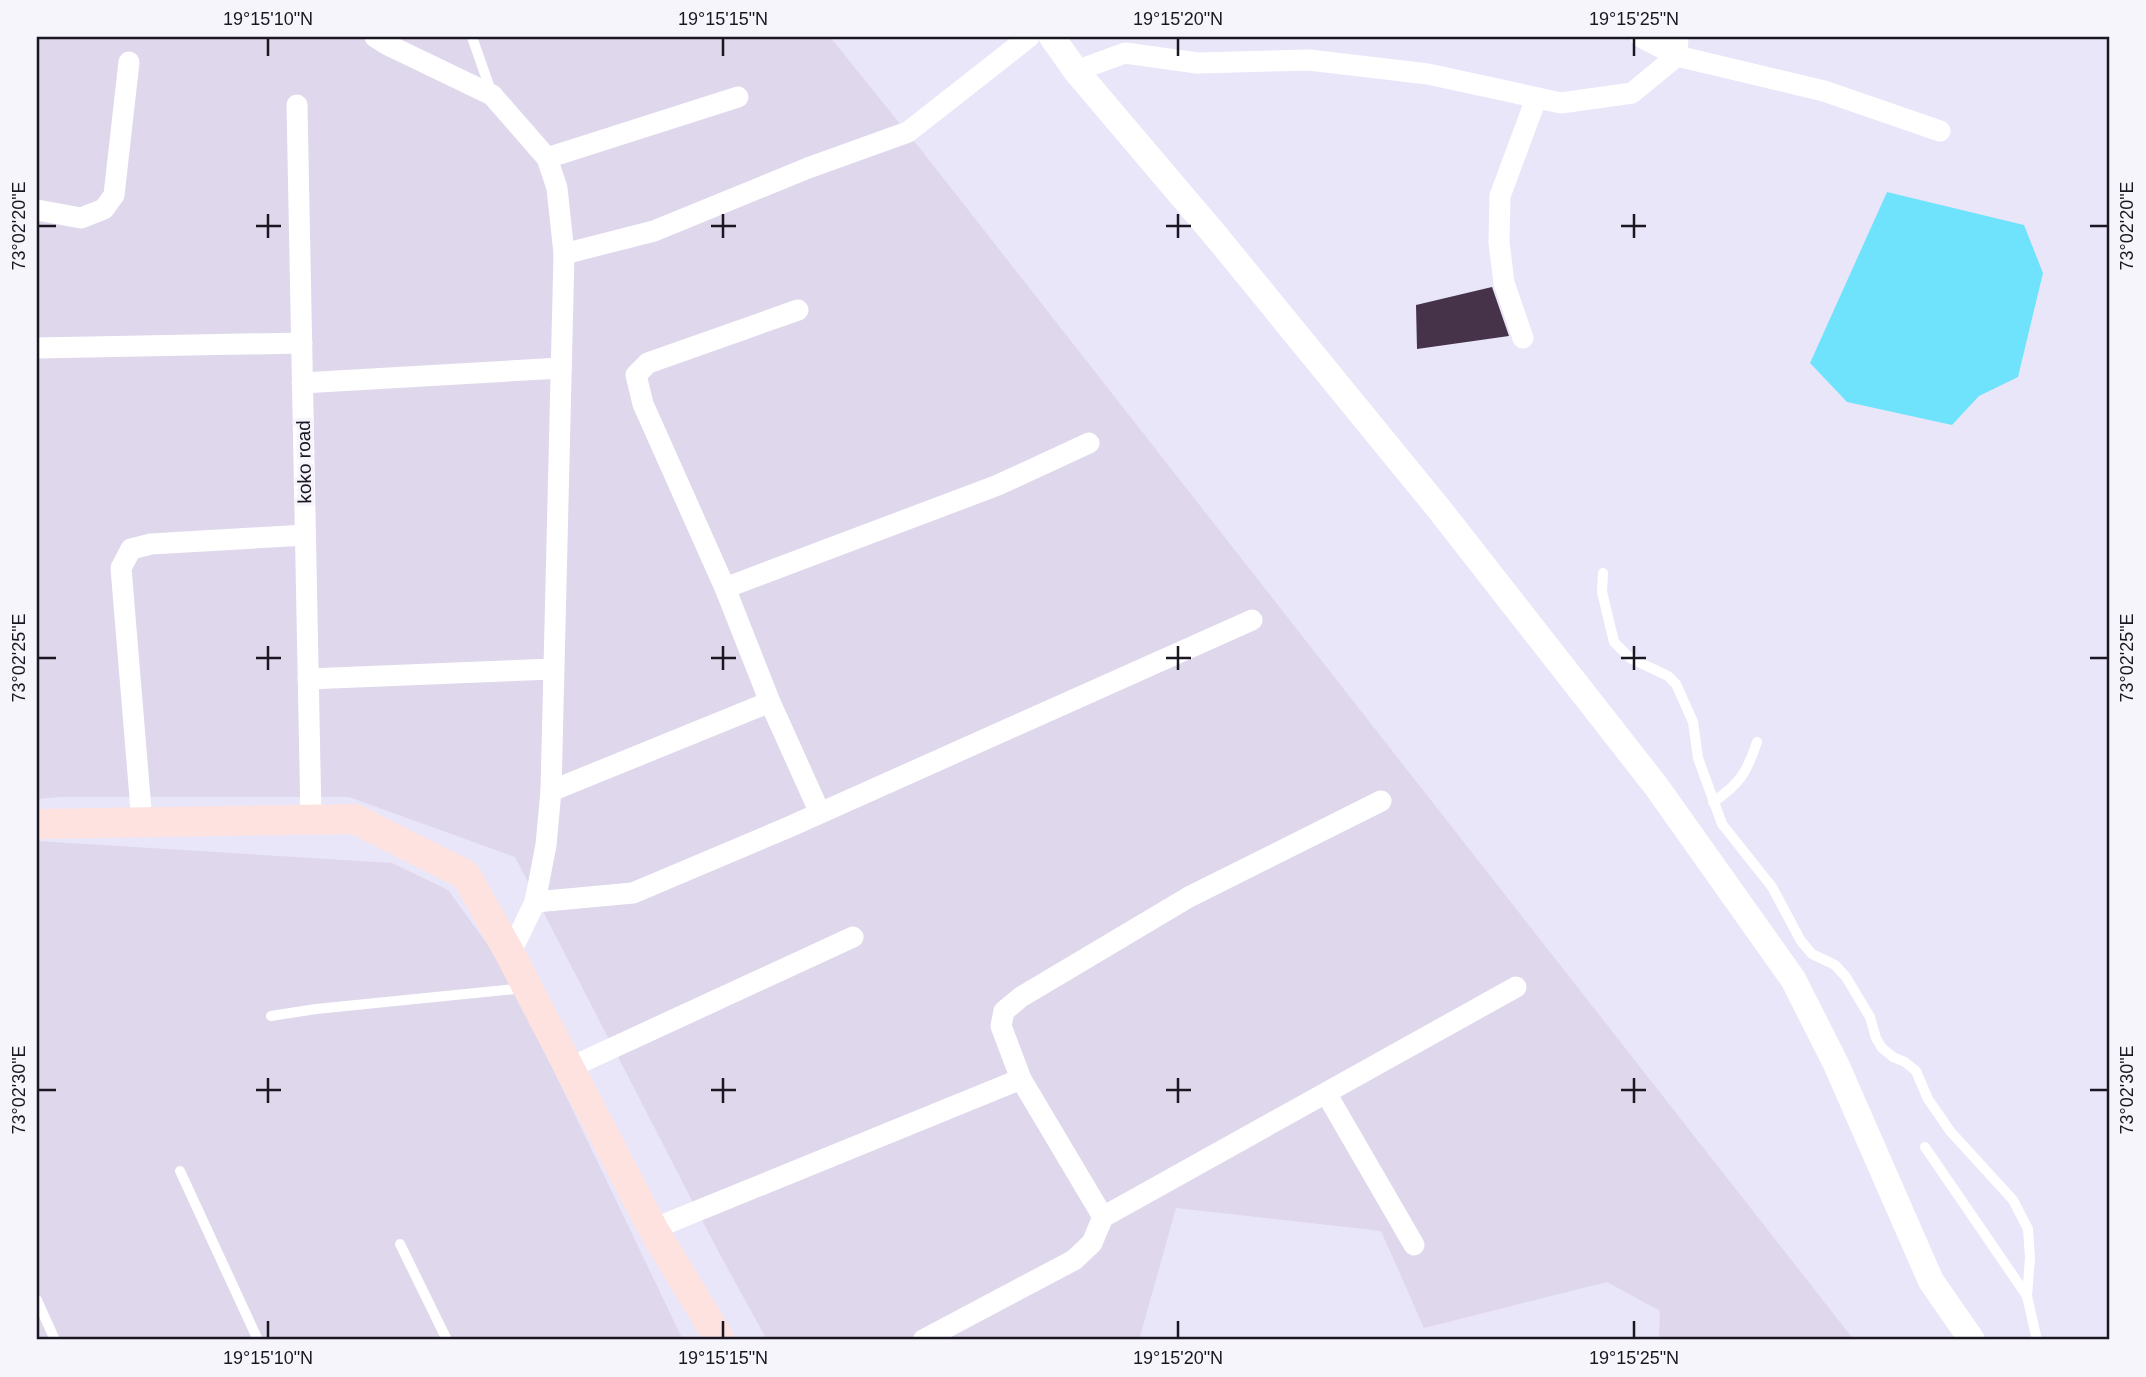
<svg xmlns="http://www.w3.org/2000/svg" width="2146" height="1377" viewBox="0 0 2146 1377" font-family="Helvetica,sans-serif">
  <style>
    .industrial { fill: #dfd7ec }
    .water { fill: #70e3fc }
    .building { fill: #46334a }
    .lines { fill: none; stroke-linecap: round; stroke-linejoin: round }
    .service { stroke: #fff; stroke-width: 10 }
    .minor { stroke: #fff; stroke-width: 21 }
    .tertiary { stroke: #fff; stroke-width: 26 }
    .secondary { stroke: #fde2df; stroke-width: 30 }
    .ticks { fill: none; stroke: #1a1723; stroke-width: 2.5 }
    .labels { text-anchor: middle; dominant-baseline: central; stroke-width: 7; stroke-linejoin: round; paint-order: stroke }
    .street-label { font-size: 19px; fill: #1a1723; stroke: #f7f5fc }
    .neatline { fill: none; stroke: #1a1723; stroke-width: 2.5 }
    .ticks-label { font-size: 18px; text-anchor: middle; fill: #1a1723 }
  </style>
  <rect width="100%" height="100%" fill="#eae6fa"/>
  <g class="industrial">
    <polygon points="37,37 830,37 922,151 1854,1340 1659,1340 1660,1311 1607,1282 1424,1328 1381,1231 1176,1208 1139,1340 767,1340 718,1251 515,857 349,797 60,797 37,799"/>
    <polygon points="37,841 392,863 448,890 504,967 683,1340 37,1340"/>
  </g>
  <polygon class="water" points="1887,192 2024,225 2043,273 2018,377 1979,396 1952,425 1847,402 1810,363"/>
  <polygon class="building" points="1492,287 1509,336 1417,349 1416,305"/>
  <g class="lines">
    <g class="service">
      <polyline points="472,37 492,94"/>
      <polyline points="1603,573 1602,592 1614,642 1630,658 1668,676 1676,684 1693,722 1698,758 1722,824 1772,887 1801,941 1812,954 1835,965 1846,977 1870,1017 1876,1038 1882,1048 1893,1057 1905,1062 1916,1071 1928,1099 1950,1131 2013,1200 2028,1229 2030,1258 2027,1296 2037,1340"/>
      <path d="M1713,802C1740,784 1747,772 1757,742"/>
      <polyline points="271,1016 316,1009 525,988"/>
      <polyline points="1925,1147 2027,1296"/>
      <polyline points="180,1171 258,1340"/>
      <polyline points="400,1244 447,1340"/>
      <polyline points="37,1300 55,1340"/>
    </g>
    <g class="minor">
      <polyline points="375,37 388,45 492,95 547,158 557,188 564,254 551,791 546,845 535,902 510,954"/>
      <polyline points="1641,37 1677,56 1824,91 1940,131"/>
      <polyline points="1076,71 1125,53 1197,63 1309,60 1428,74 1561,103 1632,93 1677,56 1678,37"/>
      <polyline points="297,105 311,819"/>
      <polyline points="547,158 738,97"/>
      <polyline points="37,210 81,218 104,209 114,195 129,62"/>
      <polyline points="564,254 654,231 808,168 908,132 1029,37"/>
      <polyline points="1523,338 1504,283 1499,242 1500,196 1536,99"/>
      <polyline points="37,348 302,343"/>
      <polyline points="302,383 561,368"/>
      <polyline points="725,588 643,404 636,375 648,363 798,310"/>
      <polyline points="308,679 553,669"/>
      <polyline points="770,702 820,813"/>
      <polyline points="551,791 770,702 725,588 998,485 1089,443"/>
      <polyline points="142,822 121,568 131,549 151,544 305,535"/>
      <polyline points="535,902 633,893 789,827 1252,620"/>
      <polyline points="569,1068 853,937"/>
      <polyline points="1021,1079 1001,1026 1004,1011 1021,997 1189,897 1381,801"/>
      <polyline points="1326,1093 1414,1245"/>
      <polyline points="653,1229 1021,1079 1103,1217"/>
      <polyline points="923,1340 1074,1260 1092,1243 1103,1217 1516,987"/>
    </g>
    <polyline class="tertiary" points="1052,37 1076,71 1216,236 1439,509 1656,786 1793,979 1836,1064 1931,1281 1972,1340"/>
    <polyline class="secondary" points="37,824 355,819 466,875 510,954 653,1229 720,1340"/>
  </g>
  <path class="ticks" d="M268,38V56M723,38V56M1178,38V56M1634,38V56M268,214V238M723,214V238M1178,214V238M1634,214V238M38,226H56M256,226H281M711,226H736M1166,226H1191M1621,226H1646M2090,226H2108M268,646V670M723,646V670M1178,646V670M1634,646V670M38,658H56M256,658H281M711,658H736M1166,658H1191M1621,658H1646M2090,658H2108M268,1078V1103M723,1078V1103M1178,1078V1103M1634,1078V1103M38,1090H56M256,1090H281M711,1090H736M1166,1090H1191M1621,1090H1646M2090,1090H2108M268,1321V1338M723,1321V1338M1178,1321V1338M1634,1321V1338"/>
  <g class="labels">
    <g class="street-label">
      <text transform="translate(304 462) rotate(-91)">koko road</text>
    </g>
  </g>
  <rect width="2146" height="1377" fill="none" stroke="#f7f5fc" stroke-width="77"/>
  <rect x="38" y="38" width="2070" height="1300" class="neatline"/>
  <g class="ticks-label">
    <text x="268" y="25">19°15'10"N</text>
    <text x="723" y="25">19°15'15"N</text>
    <text x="1178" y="25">19°15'20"N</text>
    <text x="1634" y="25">19°15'25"N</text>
    <text transform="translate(2127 226) rotate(-90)" y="6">73°02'20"E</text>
    <text transform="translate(19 226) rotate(-90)" y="6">73°02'20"E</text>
    <text transform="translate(2127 658) rotate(-90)" y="6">73°02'25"E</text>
    <text transform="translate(19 658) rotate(-90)" y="6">73°02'25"E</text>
    <text transform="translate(2127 1090) rotate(-90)" y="6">73°02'30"E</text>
    <text transform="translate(19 1090) rotate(-90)" y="6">73°02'30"E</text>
    <text x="268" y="1364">19°15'10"N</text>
    <text x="723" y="1364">19°15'15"N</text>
    <text x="1178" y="1364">19°15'20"N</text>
    <text x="1634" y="1364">19°15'25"N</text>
  </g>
</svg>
